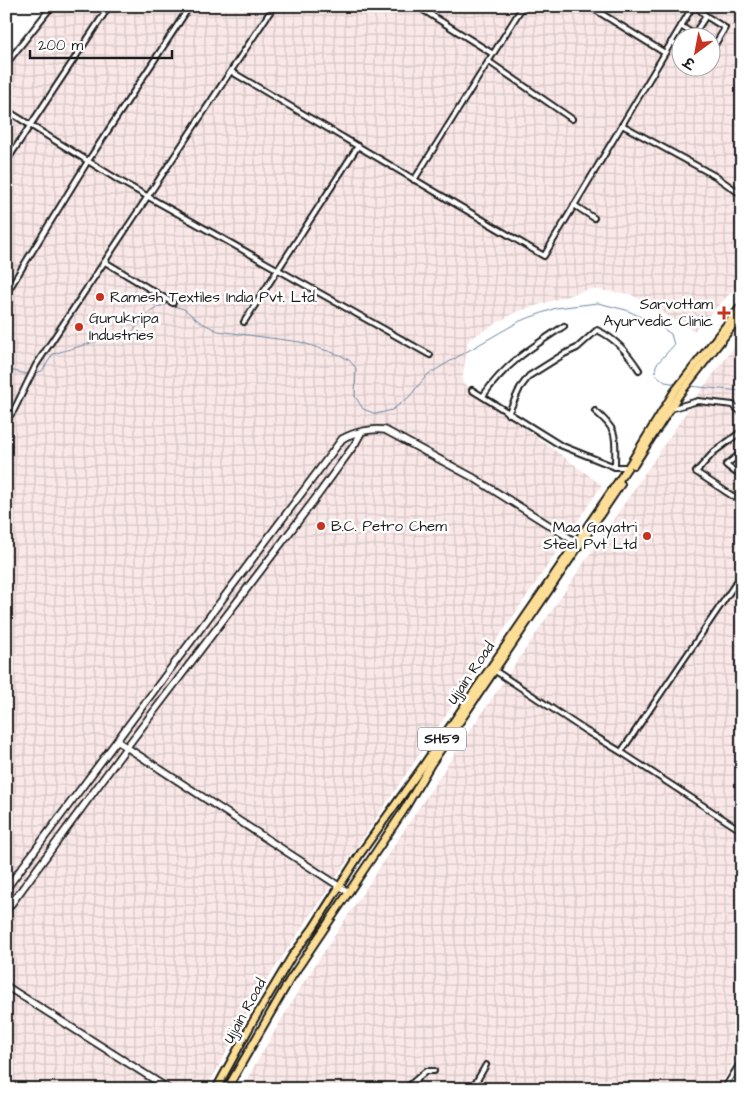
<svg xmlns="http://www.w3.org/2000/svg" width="748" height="1095" viewBox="0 0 748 1095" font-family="'Architects Daughter','Playpen Sans Deva',sans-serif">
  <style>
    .industrial { fill: url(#industrial-grid); fill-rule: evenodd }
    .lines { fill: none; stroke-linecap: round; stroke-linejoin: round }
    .stream { stroke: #6a85a0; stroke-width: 1 }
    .street-casing { stroke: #1c1c1c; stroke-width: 8 }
    .secondary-casing { stroke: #1c1c1c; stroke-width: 9 }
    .primary-casing { stroke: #1c1c1c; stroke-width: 10 }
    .street { stroke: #fff; stroke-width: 4 }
    .secondary { stroke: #fff; stroke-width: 5.5 }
    .primary { stroke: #fdde96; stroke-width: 6 }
    .poi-dot { fill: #c8321e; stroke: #fff; stroke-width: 2 }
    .labels { text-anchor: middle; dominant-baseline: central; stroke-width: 5; stroke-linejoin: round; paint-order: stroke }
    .shield { fill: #fff; stroke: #606060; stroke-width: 1 }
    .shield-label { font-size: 14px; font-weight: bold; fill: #1c1c1c }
    .poi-label { font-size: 15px; fill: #1c1c1c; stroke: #fff; text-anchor: start }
    .street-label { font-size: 15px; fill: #1c1c1c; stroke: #fff }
  </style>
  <defs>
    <pattern id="industrial-grid" width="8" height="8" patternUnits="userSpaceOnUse" patternTransform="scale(1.25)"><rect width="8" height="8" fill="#fae8e8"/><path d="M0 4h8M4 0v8" fill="none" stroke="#d6c6c6"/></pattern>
  </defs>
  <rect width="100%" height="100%" fill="#fff"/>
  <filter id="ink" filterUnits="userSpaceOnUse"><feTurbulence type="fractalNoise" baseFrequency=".02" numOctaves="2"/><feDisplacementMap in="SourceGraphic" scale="10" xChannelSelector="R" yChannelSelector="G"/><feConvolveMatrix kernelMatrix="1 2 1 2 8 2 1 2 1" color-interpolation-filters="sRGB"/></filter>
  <g filter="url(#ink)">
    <g class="industrial">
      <path d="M49,6H742V281L694,331L630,294L590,289L516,312L468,340L462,382L602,485L262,987L206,1089H6V59ZM680,38H710V68H680Z"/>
      <polygon points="742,337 742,1048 718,1089 241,1089 300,988 465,738 702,389"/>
    </g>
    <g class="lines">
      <g class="stream">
        <polyline points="6,369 26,374 30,373"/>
        <polyline points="34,373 42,371 53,354 133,331 145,316 156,308 167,304 184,309 200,322 218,331 300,342 340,355 349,360 356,368 355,396 363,409 376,414 392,410 409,397 427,375 459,356 520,321 556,308 598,303 626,310 658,325 671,334 674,345 656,365 655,374 665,382 677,384"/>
        <polyline points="688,386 742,391"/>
      </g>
      <defs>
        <g id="street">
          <polyline points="417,6 493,54"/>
          <polyline points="589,6 665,53"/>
          <polyline points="696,6 706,16 725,28 710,53"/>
          <polyline points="681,26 690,32 696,31 706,16"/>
          <polyline points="671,42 680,47"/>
          <polyline points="488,61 572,119"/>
          <polyline points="6,64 52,6"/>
          <polyline points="232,72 544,256 693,6"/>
          <polyline points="6,110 120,181 430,355"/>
          <polyline points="622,125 715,176 742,195"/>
          <polyline points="6,162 106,11"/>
          <polyline points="414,180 523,6"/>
          <polyline points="574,205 594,218"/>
          <polyline points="105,262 173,303"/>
          <polyline points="6,294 88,161 190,6"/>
          <polyline points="244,322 358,146"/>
          <polyline points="472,390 560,445 615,467 628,467"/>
          <path d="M483,396C505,364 532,347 564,326"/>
          <polyline points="670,409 698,401 733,405 742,413"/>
          <path d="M595,411C620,432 615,437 615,467"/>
          <path d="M508,414L520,388L529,376L564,354L577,348L597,330C616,339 628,353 639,370"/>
          <polyline points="6,421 14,410 36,365 274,6"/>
          <polyline points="742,431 714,452 696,472 740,501 742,499"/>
          <polyline points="735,472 726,465 742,452"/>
          <polyline points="494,670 586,731 621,752 742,831"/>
          <polyline points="621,752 742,574"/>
          <polyline points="405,1089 426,1071 434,1071"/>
          <polyline points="472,1089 486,1065"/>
          <polyline points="724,1089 742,1060"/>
          <polyline points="730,1089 742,1069"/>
        </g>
        <g id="secondary">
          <polyline points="117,741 348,892"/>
          <path d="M6,889L342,439C354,432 372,428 385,430L474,478L579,544"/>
          <polyline points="6,911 126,748 318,495 355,444 361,433"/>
          <polyline points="6,986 169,1089"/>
        </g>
        <g id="primary">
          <polyline points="634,465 679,395 742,314"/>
          <polyline points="216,1089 252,1023 292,956 313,928 360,854 423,766 628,467 674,392 742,305"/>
          <polyline points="227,1089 289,981 404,810 431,764 621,484"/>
        </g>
      </defs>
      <use href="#street" class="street-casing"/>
      <use href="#secondary" class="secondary-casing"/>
      <use href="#primary" class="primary-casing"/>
      <use href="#street" class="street"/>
      <use href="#secondary" class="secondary"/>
      <use href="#primary" class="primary"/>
    </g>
  </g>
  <g class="poi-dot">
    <circle cx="100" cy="297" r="5"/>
    <path d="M721.5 305.5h5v5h5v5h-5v5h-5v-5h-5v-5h5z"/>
    <circle cx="79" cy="327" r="5"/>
    <circle cx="321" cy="526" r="5"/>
    <circle cx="647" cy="536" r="5"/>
  </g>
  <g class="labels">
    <rect class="shield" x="418" y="727.5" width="48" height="23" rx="4"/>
    <g class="shield-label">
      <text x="442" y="739">SH59</text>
    </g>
    <g class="poi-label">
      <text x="110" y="297">Ramesh Textiles India Pvt. Ltd.</text>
      <text x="713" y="304" text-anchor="end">Sarvottam<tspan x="713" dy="17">Ayurvedic Clinic</tspan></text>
      <text x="89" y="318">Gurukripa<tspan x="89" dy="17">Industries</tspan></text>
      <text x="331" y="526">B.C. Petro Chem</text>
      <text x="637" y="527" text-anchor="end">Maa Gayatri<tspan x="637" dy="17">Steel Pvt Ltd</tspan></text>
    </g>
    <g class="street-label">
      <text transform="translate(471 673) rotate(-56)">Ujjain Road</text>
      <text transform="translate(245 1011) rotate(-61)">Ujjain Road</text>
    </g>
  </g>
  <rect width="748" height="1095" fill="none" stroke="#fff" stroke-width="25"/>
  <rect x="12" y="12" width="723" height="1070" fill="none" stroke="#1c1c1c" stroke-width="2" filter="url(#ink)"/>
  <g transform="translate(696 52) rotate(212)"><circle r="24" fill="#ffffff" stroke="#a4a4a4"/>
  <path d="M0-4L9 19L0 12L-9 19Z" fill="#c8321e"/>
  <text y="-8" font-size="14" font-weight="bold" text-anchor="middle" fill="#1c1c1c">उ</text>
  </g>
  <path d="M30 50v8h142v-8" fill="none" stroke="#1c1c1c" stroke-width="2.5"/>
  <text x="38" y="50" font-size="15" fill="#1c1c1c" stroke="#ffffff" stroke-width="4" paint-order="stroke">200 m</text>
</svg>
